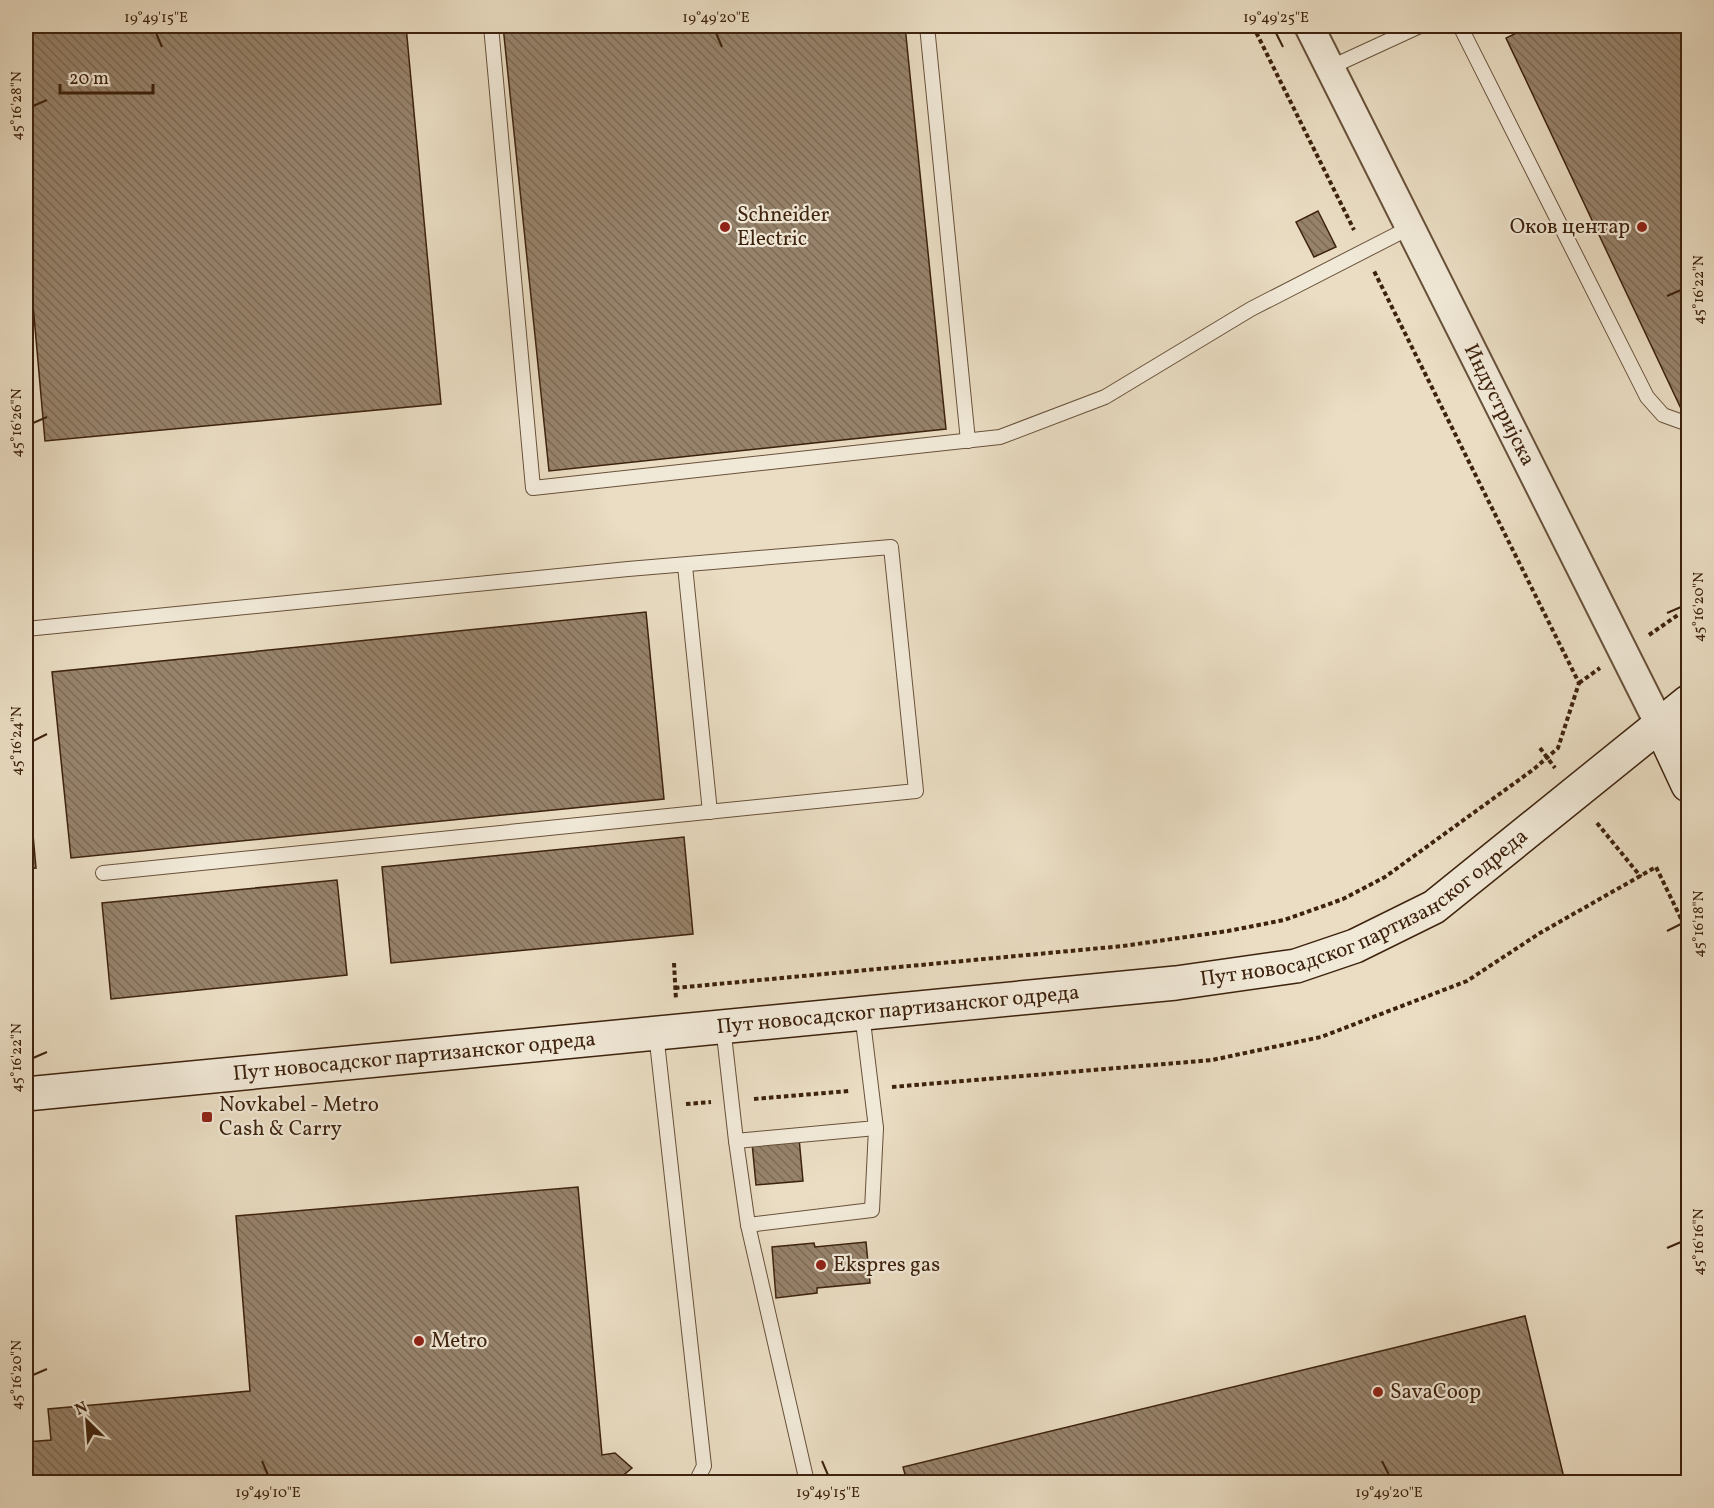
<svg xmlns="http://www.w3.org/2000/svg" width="1714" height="1508" viewBox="0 0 1714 1508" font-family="Vollkorn,serif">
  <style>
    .building { fill: url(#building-back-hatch); stroke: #3d220d; stroke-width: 1.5 }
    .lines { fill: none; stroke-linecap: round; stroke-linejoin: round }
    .lane-casing { stroke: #68513a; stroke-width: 16 }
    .street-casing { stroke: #68513a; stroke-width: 32 }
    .secondary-casing { stroke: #3d220d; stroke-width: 36 }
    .path { stroke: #3d220d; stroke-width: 4; stroke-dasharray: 4.5 3; stroke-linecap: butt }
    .lane { stroke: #f1e9d8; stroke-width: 14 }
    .street { stroke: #f1e9d8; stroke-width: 28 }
    .secondary { stroke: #f1e9d8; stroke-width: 33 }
    .ticks { fill: none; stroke: #3d220d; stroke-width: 2 }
    .poi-dot { fill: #8f2418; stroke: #f1e9d8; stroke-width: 2 }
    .labels { text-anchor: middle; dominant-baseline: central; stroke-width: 4.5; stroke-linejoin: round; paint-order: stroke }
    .poi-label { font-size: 21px; fill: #3d220d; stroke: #f1e9d8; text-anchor: start }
    .street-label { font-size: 21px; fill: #3d220d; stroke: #f1e9d8 }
    .neatline { fill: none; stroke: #3d220d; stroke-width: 2 }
    .ticks-label { font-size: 15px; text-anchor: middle; fill: #3d220d }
  </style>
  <defs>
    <pattern id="building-back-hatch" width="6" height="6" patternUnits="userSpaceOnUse" patternTransform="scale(1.5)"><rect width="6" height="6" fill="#97836c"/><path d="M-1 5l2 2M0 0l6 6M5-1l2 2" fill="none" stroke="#7c6b57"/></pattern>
  </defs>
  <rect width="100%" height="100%" fill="#eaddc3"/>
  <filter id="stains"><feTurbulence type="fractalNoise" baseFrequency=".00333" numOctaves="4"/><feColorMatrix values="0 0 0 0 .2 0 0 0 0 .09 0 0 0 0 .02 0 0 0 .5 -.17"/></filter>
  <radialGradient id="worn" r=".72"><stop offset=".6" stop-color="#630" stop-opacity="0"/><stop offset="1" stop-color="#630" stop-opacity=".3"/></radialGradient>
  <g class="building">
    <polygon points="26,26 406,26 441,404 45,441 26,225"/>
    <polygon points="503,26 905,26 946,429 549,471"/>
    <polygon points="1531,26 1688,26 1688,416 1685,417 1506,38"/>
    <polygon points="1318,211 1336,247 1314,257 1296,222"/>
    <polygon points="646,612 664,799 71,858 52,672"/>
    <polygon points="26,757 36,868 26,869"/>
    <polygon points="684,837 693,934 391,963 382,867"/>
    <polygon points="337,880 347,975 111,999 102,903"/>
    <polygon points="799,1138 803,1181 756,1185 752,1143"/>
    <polygon points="578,1187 602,1455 615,1453 632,1468 619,1479 623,1482 26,1482 26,1442 51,1440 48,1409 250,1391 236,1216"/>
    <polygon points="866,1242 870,1283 817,1288 817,1293 776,1298 772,1247 814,1243 815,1247"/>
    <polygon points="1525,1316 1565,1482 907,1482 903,1467"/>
  </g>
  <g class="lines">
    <defs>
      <g id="lane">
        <polyline points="491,26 533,488 1000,437 1105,397 1251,309 1409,228"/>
        <polyline points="927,26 968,441"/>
        <polyline points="1460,26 1647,397 1663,415 1688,424"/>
        <polyline points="1331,67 1420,26"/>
        <polyline points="685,566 710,812"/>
        <polyline points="26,629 628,569 891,547 916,791 103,873"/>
        <polyline points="723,1026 736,1141 876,1128 862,1013"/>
        <polyline points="656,1033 704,1466 696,1482"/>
        <polyline points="736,1141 748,1225 807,1482"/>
        <polyline points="748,1225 872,1210 876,1128"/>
      </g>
      <g id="street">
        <path id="s1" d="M1309,26L1660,725"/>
      </g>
      <g id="secondary">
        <polyline points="1660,725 1688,785"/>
        <path id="s2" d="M26,1094L1176,983L1296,966L1355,946L1434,907L1688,702"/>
      </g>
    </defs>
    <use href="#lane" class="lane-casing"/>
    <use href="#street" class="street-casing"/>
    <use href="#secondary" class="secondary-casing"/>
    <g class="path">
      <polyline points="1253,26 1354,230"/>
      <polyline points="1649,635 1678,615 1688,617"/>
      <polyline points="1579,683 1600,668"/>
      <polyline points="1540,748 1555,768"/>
      <polyline points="1597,823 1641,877"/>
      <polyline points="674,963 676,1000"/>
      <polyline points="675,988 1123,946 1228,931 1284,920 1343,899 1385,877 1534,769 1558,748 1579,683 1373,269"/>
      <polyline points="892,1087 1212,1060 1321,1037 1467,981 1540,933 1656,867 1688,933"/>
      <polyline points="754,1099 849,1091"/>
      <polyline points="686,1104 711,1102"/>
    </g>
    <use href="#lane" class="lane"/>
    <use href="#street" class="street"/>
    <use href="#secondary" class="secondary"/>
  </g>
  <path class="ticks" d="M156,33L162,47M716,33L722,47M1276,33L1283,47M33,106L47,100M1667,296L1681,290M33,423L47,417M1667,613L1681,607M33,741L47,734M1667,931L1681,924M33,1058L47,1052M1667,1248L1681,1242M33,1375L47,1369M262,1461L268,1475M822,1461L828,1475M1382,1461L1389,1475"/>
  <g class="poi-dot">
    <circle cx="725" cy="227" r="6"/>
    <circle cx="1642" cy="227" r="6"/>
    <rect x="201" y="1111" width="12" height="12" rx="3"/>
    <circle cx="821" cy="1265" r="6"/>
    <circle cx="419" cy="1341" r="6"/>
    <circle cx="1378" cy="1392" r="6"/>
  </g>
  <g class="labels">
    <g class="poi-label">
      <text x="737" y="215">Schneider<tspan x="737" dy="24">Electric</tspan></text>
      <text x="1630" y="227" text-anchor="end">Оков центар</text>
      <text x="219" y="1105">Novkabel - Metro<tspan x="219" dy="24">Cash &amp; Carry</tspan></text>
      <text x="833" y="1265">Ekspres gas</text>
      <text x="431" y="1341">Metro</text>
      <text x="1390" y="1392">SavaCoop</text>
    </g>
    <g class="street-label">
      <text stroke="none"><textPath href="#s1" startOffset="424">Индустријска</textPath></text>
      <text stroke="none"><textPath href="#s2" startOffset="1362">Пут новосадског партизанског одреда</textPath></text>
      <text stroke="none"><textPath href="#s2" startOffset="876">Пут новосадског партизанског одреда</textPath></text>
      <text stroke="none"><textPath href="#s2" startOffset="390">Пут новосадског партизанског одреда</textPath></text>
    </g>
  </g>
  <rect width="1714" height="1508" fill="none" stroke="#eaddc3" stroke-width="66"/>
  <g transform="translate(87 1421) rotate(335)" stroke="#f1e9d8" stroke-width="4.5" paint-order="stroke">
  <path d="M0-4.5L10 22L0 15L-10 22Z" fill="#3d220d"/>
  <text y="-9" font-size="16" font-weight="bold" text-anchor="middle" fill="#3d220d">N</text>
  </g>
  <path d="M60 84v9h93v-9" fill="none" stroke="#3d220d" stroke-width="3"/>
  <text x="69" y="84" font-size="18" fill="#3d220d" stroke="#f1e9d8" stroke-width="4.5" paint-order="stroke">20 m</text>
  <rect x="33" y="33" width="1648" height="1442" class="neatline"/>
  <g class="ticks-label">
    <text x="156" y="22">19°49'15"E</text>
    <text x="716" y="22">19°49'20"E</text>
    <text x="1276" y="22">19°49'25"E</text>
    <text transform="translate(16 106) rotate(-90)" y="5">45°16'28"N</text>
    <text transform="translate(1698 290) rotate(-90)" y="5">45°16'22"N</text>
    <text transform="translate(16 423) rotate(-90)" y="5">45°16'26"N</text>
    <text transform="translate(1698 607) rotate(-90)" y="5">45°16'20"N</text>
    <text transform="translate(16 741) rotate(-90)" y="5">45°16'24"N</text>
    <text transform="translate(1698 924) rotate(-90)" y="5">45°16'18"N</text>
    <text transform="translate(16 1058) rotate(-90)" y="5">45°16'22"N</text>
    <text transform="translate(1698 1242) rotate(-90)" y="5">45°16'16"N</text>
    <text transform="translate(16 1375) rotate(-90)" y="5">45°16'20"N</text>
    <text x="268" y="1497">19°49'10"E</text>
    <text x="828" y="1497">19°49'15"E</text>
    <text x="1389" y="1497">19°49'20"E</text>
  </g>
  <rect width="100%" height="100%" filter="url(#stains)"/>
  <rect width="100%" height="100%" fill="url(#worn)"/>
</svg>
